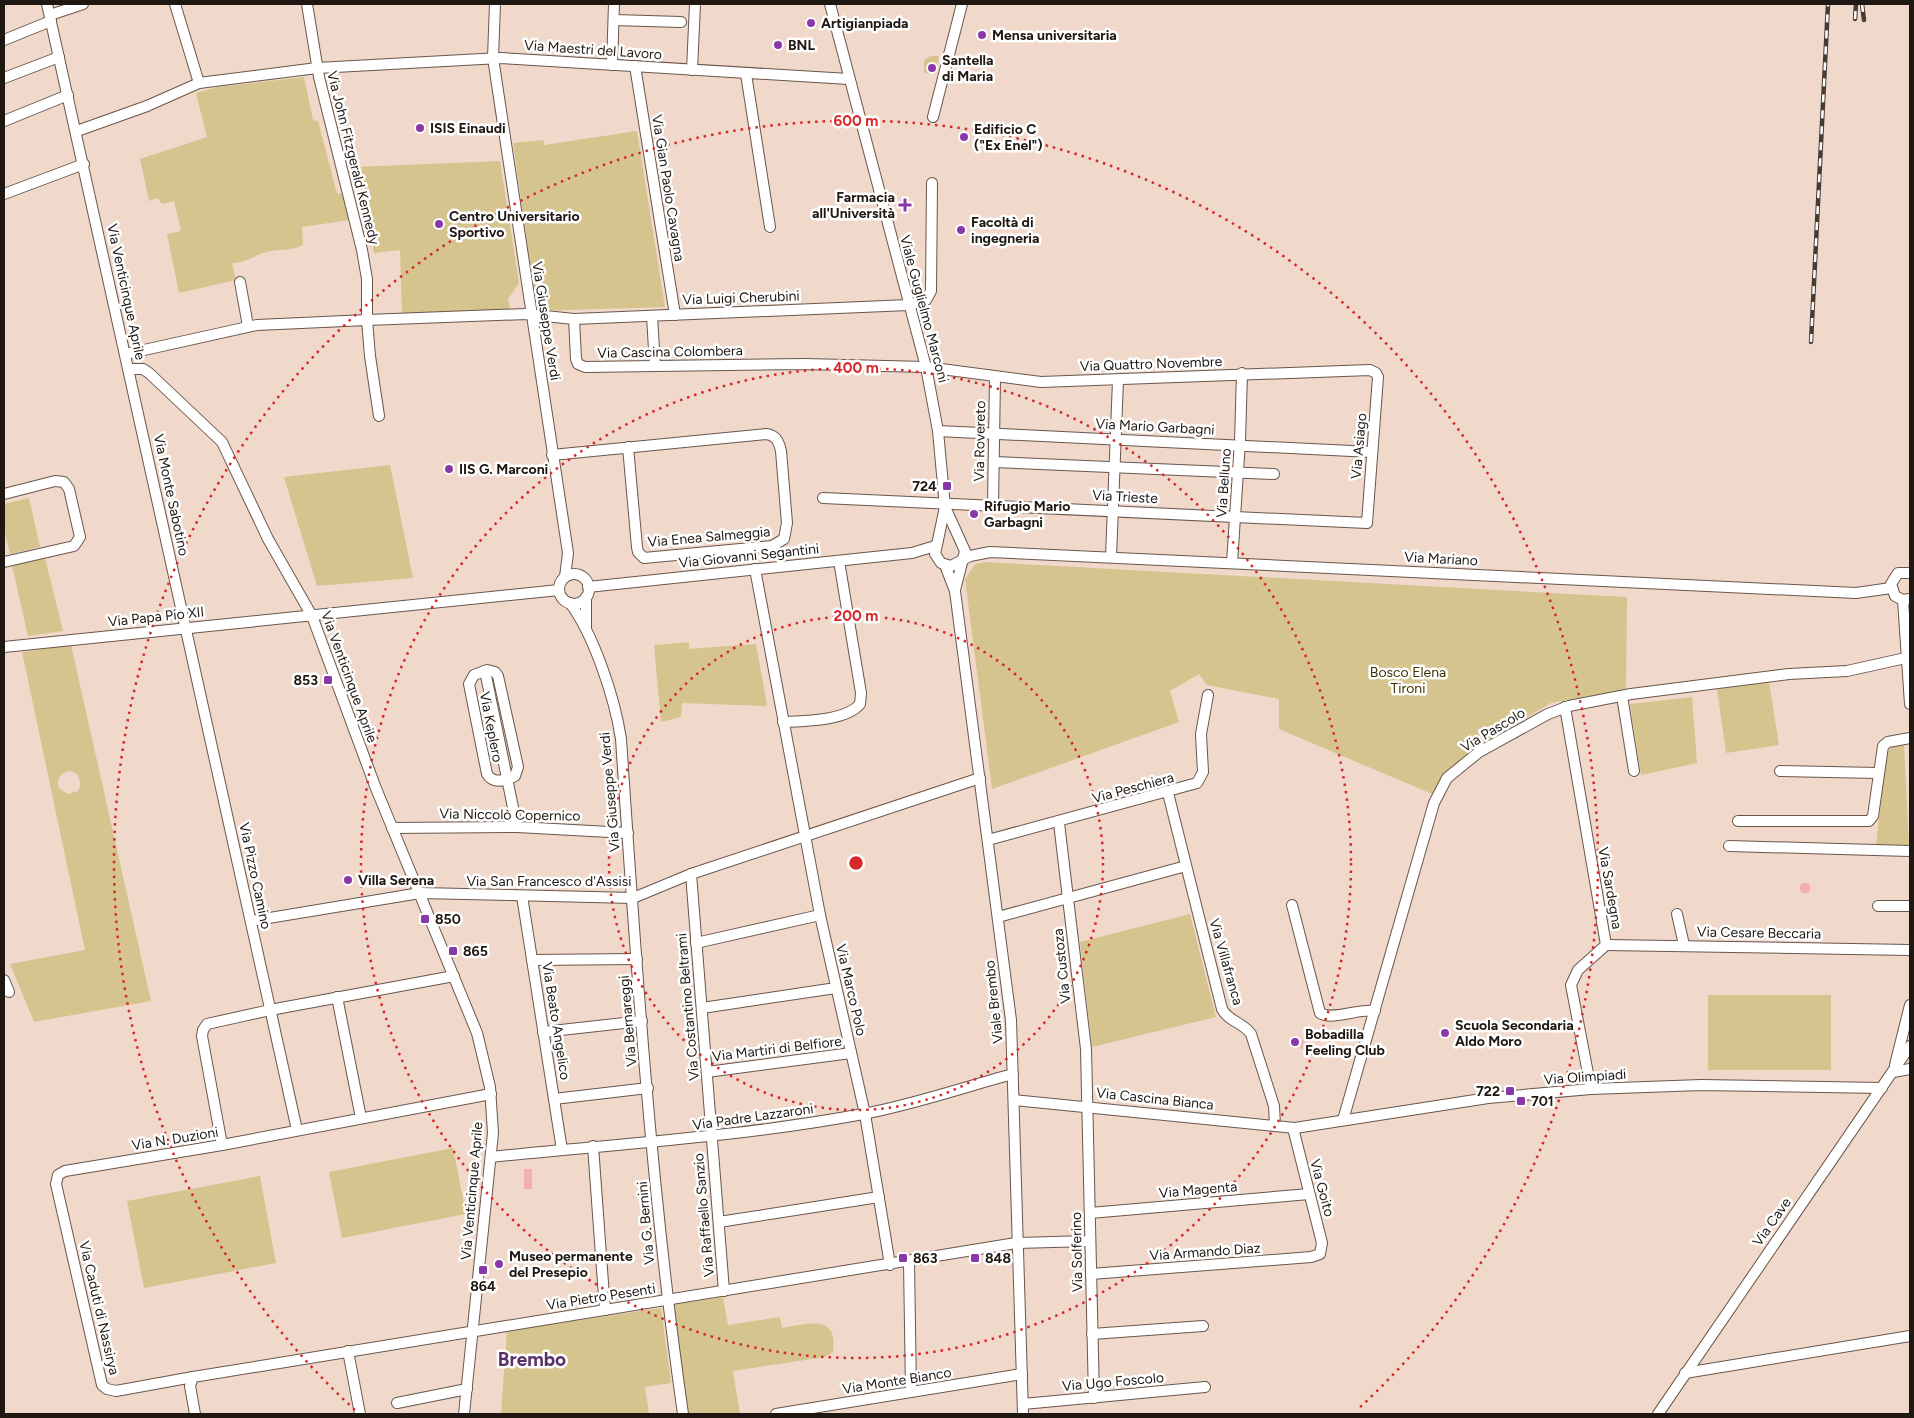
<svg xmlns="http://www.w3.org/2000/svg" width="1914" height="1418" viewBox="0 0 1914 1418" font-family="Figtree,sans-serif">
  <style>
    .green { fill: #d5c48e; fill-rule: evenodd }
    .water { fill: #f4afb4 }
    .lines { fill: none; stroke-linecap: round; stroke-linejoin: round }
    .minor-casing { stroke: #69564b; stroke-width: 12 }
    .minor { stroke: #fff; stroke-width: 10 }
    .rail-casing { stroke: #463c35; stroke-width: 4.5 }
    .rail { stroke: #fff; stroke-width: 2.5; stroke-dasharray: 8; stroke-linecap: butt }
    .ring { fill: none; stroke: #d62828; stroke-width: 2.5; stroke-dasharray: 2.5 5 }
    .poi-dot { fill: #8938a7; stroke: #fff; stroke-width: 2 }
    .labels { text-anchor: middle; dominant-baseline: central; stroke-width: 5; stroke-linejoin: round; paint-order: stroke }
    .poi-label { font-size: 14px; font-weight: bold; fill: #1e1712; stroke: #fff; text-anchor: start }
    .street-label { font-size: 14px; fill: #1e1712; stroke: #fff }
    .park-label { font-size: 14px; fill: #3f3100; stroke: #fff }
    .district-label { font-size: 19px; font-weight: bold; fill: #583168; stroke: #fff }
    .centre { fill: #d62828; stroke: #fff; stroke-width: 2.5 }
    .ring-label { font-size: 15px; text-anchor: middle; font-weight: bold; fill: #d62828; stroke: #fff; stroke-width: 5; stroke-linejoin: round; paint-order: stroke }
  </style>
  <rect width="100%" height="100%" fill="#f0d9cb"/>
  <g class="green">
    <polygon points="930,56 939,56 936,74 924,73 924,61"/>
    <path d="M304,77L313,120L318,121L336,190L338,194L343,193L350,220L302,227L303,245C291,251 283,249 271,251C257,253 247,263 232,263L236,280L179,293L167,234L181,231L174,201L162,204L158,198L149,201L140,159L207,137L196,93L218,87Z"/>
    <polygon points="637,131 665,307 537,311 513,143 544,140 544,145"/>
    <polygon points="500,161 519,283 508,299 510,310 402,314 400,250 374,253 363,197 354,167"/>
    <polygon points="390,465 413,578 317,586 284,477"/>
    <polygon points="29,498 40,547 10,554 4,528 4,504"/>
    <polygon points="45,558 63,631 28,636 12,566"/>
    <polygon points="985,562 1627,597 1626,690 1551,703 1472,749 1432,794 1279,729 1279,699 1207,685 1199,674 1170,691 1179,722 992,789 965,579 975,564"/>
    <polygon points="689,642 689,649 756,644 767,706 682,703 681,717 661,722 654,645"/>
    <path d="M71,645L151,1001L34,1022L10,964L85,950L22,652ZM70,771L77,774L81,784L78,791L68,794L59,788C56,779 61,772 70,771Z"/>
    <polygon points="1769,682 1779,745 1726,753 1717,689"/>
    <polygon points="1692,697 1697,763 1641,775 1630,704"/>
    <polygon points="1904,743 1909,847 1876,847 1885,755 1893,746"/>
    <polygon points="1190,914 1216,1017 1092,1047 1080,942"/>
    <rect x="1708" y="995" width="123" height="75"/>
    <polygon points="453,1148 466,1214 342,1238 329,1172"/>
    <polygon points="260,1176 276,1263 144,1288 127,1201"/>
    <path d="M723,1297L728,1325L780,1317L782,1328C807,1324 839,1313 833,1352L825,1357L733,1371L740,1414H688L671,1305Z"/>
    <polygon points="661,1308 671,1383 645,1387 649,1414 501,1414 507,1331"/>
  </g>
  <g class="water">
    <circle cx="1805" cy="888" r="5.5"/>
    <polygon points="1304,1035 1310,1036 1312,1046 1307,1051 1300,1049"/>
    <rect x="524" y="1169" width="8" height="20"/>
  </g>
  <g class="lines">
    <defs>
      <g id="minor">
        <polyline points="47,4 297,1130"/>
        <polyline points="175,4 199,83"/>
        <polyline points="307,4 319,77 362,250 367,279 367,320 526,314 574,319 576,359 578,364 585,367 805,364 926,367 1041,382 1370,370 1376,373 1378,377 1367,523 823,498"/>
        <polyline points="495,4 493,58 568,553 565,577"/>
        <polyline points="830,4 926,367 938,431 945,507 965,551 955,590"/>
        <polyline points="50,15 83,4"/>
        <polyline points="614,20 681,22"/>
        <polyline points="4,40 51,21"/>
        <polyline points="612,65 614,4"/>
        <polyline points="635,66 675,315"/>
        <polyline points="692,70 695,4"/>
        <polyline points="746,74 770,227"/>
        <polyline points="4,78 59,57"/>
        <polyline points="933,117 962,4"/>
        <polyline points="4,121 68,95"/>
        <polyline points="77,131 147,106 199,83 317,68 500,58 849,79"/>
        <polyline points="4,194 84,164"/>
        <polyline points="240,282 248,326"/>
        <polyline points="652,316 655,366"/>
        <polyline points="574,319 909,305 926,300 931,291 932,183"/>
        <polyline points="126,354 257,325 367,320 370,356 379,416"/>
        <polyline points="129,369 143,369 149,373 222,442 268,539 312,616 375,786 477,1033 490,1087 493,1133 464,1414"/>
        <polyline points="938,431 1372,452"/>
        <path d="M552,455L766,434C776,435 779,442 781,451L787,523L784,539L772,546L644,558L638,552L637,547L628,447"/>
        <polyline points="994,462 1274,474"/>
        <polyline points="4,494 55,481 64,482 69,489 80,537 74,546 4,562"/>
        <polyline points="993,505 995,377"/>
        <polyline points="945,507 935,554 941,563 951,566 970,556 990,552 1856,593 1891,588"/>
        <polyline points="1111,557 1118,380"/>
        <polyline points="1232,563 1240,441 1242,373"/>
        <polyline points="945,565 955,591 1011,1020 1023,1414"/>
        <polyline points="755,569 820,915 865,1114 890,1265"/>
        <polyline points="1910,573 1898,573 1891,584 1895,596 1903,600 1910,599"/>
        <circle cx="574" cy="589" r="15"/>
        <polyline points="588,587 912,553 935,546"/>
        <polyline points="1903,600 1910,704"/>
        <path d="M570,603C594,635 615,699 621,739C636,964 651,1191 683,1414"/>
        <polyline points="586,627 586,597"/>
        <polyline points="4,647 559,590"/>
        <path d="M487,670L495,672L498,676L518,767L515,776C505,781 493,784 487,774L469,684L474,675Z"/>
        <polyline points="485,671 517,827"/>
        <polyline points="1622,696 1634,771"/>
        <polyline points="1565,707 1606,945 1578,970 1571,985 1591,1089"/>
        <path d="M783,722C804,721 846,721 860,704L861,693L839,561"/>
        <polyline points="1780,771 1878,773"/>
        <path d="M1168,793L1222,1009C1229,1022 1243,1022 1251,1034L1274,1106L1275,1126"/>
        <polyline points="1738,821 1869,821 1873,816 1883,746 1888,742 1910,738"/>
        <polyline points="1059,823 1086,1049 1094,1398"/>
        <polyline points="392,828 517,827 628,833"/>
        <polyline points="988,840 1197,783 1203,772 1201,734 1208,695"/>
        <polyline points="1729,846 1910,851"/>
        <polyline points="691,874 724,1291"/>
        <polyline points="522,896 562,1150"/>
        <path d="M1292,905L1320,1013C1332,1021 1359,1008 1375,1011"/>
        <polyline points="1878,906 1910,906"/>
        <polyline points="1677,914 1684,945"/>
        <polyline points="998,917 1186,866"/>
        <polyline points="251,921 420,893 633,898 691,874 980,778"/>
        <polyline points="696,943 820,915"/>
        <polyline points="1606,945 1910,950"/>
        <polyline points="532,960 637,959"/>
        <polyline points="4,980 9,992"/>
        <polyline points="337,997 361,1118"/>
        <polyline points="702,1008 836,988"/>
        <polyline points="543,1032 642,1021"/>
        <polyline points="1895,1065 1910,1005"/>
        <polyline points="707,1072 851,1053"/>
        <polyline points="1893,1072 1910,1069"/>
        <polyline points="554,1099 648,1088"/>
        <polyline points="1014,1100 1295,1128 1488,1098 1591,1089 1701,1085 1882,1088"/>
        <polyline points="1343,1120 1434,803 1447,778 1479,752 1548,714 1569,706 1631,694 1789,674 1847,671 1910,657"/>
        <polyline points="222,1145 202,1036 203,1030 207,1024 270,1010 454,976"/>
        <polyline points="593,1146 605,1310"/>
        <path d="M491,1157C615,1144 740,1137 863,1114C913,1105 964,1087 1013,1074"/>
        <polyline points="1090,1213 1309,1194"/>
        <polyline points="719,1222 879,1197"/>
        <polyline points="909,1262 911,1392"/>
        <polyline points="1091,1274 1311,1257 1320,1254 1322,1243 1293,1128"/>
        <polyline points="1092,1334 1203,1326"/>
        <polyline points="348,1351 360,1414"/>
        <polyline points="1685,1373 1910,1336"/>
        <polyline points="193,1377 116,1391 107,1389 102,1385 56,1184 58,1175 65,1171 222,1145 491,1094"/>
        <polyline points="397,1403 467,1389"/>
        <polyline points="1023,1404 1205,1387"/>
        <polyline points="195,1414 190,1386 193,1377 1016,1243 1090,1241"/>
        <polyline points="776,1414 1022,1374"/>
        <polyline points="1658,1414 1910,1046"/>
      </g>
    </defs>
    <use href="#minor" class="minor-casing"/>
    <use href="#minor" class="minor"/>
    <defs>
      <g id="rail">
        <polyline points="1862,4 1864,20"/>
        <polyline points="1855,19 1856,4"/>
        <polyline points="1811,342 1828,4"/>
      </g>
    </defs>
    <use href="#rail" class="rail-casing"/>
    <use href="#rail" class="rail"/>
  </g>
  <g class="ring">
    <circle cx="856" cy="863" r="247"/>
    <circle cx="856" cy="863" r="495"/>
    <path d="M355 1410A742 742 0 1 1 1357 1410"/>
  </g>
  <g class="poi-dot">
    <circle cx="811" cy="23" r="5"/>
    <circle cx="982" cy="35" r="5"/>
    <circle cx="778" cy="45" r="5"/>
    <circle cx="932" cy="68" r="5"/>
    <circle cx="420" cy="128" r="5"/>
    <circle cx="964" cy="137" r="5"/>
    <path d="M902.5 197.5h5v5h5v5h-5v5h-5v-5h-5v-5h5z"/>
    <circle cx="439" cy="224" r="5"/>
    <circle cx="961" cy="230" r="5"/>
    <circle cx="449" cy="469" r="5"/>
    <rect x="942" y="481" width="10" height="10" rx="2.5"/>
    <circle cx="974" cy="514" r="5"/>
    <rect x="323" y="675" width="10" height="10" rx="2.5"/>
    <circle cx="348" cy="880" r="5"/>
    <rect x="420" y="914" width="10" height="10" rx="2.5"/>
    <rect x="448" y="946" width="10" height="10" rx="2.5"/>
    <circle cx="1445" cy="1033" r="5"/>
    <circle cx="1295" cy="1042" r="5"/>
    <rect x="1505" y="1086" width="10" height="10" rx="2.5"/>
    <rect x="1516" y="1096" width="10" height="10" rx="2.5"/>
    <rect x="898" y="1253" width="10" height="10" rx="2.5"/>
    <rect x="970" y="1253" width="10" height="10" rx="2.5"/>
    <circle cx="499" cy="1264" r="5"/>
    <rect x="478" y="1265" width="10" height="10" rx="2.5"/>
  </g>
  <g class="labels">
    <g class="poi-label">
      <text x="821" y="23">Artigianpiada</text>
      <text x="992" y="35">Mensa universitaria</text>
      <text x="788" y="45">BNL</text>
      <text x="942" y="60">Santella<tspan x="942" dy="16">di Maria</tspan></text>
      <text x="430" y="128">ISIS Einaudi</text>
      <text x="974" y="129">Edificio C<tspan x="974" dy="16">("Ex Enel")</tspan></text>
      <text x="895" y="197" text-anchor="end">Farmacia<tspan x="895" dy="16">all'Università</tspan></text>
      <text x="449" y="216">Centro Universitario<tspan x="449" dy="16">Sportivo</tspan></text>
      <text x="971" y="222">Facoltà di<tspan x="971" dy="16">ingegneria</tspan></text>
      <text x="459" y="469">IIS G. Marconi</text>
      <text x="937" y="486" text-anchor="end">724</text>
      <text x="984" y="506">Rifugio Mario<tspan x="984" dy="16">Garbagni</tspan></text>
      <text x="318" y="680" text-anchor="end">853</text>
      <text x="358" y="880">Villa Serena</text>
      <text x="435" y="919">850</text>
      <text x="463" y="951">865</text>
      <text x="1455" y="1025">Scuola Secondaria<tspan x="1455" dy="16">Aldo Moro</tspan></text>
      <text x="1305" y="1034">Bobadilla<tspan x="1305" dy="16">Feeling Club</tspan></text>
      <text x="1500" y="1091" text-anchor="end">722</text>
      <text x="1531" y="1101">701</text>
      <text x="509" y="1256">Museo permanente<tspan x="509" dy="16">del Presepio</tspan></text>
      <text x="913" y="1258">863</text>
      <text x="985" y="1258">848</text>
      <text x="483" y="1286" text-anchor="middle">864</text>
    </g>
    <g class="street-label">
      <text transform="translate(593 50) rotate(4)">Via Maestri del Lavoro</text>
      <text transform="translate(353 158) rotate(76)">Via John Fitzgerald Kennedy</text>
      <text transform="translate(668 188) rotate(81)">Via Gian Paolo Cavagna</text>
      <text transform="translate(126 292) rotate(78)">Via Venticinque Aprile</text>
      <text transform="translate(741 298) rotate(-2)">Via Luigi Cherubini</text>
      <text transform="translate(924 309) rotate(75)">Viale Guglielmo Marconi</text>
      <text transform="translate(546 321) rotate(81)">Via Giuseppe Verdi</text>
      <text transform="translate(670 352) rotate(-1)">Via Cascina Colombera</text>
      <text transform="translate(1151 364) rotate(-2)">Via Quattro Novembre</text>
      <text transform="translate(1155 427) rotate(3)">Via Mario Garbagni</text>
      <text transform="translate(980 441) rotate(-89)">Via Rovereto</text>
      <text transform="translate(1359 446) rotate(-85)">Via Asiago</text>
      <text transform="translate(1224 483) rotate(-86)">Via Belluno</text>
      <text transform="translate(171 495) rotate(78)">Via Monte Sabotino</text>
      <text transform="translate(1125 497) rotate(3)">Via Trieste</text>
      <text transform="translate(709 537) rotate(-5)">Via Enea Salmeggia</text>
      <text transform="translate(749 556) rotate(-6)">Via Giovanni Segantini</text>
      <text transform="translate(1441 559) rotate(3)">Via Mariano</text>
      <text transform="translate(156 617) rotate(-6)">Via Papa Pio XII</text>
      <text transform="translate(349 677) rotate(70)">Via Venticinque Aprile</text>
      <text transform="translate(491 727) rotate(79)">Via Keplero</text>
      <text transform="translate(1493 730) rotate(-31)">Via Pascolo</text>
      <text transform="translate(1133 788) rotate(-15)">Via Peschiera</text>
      <text transform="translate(610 792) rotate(-95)">Via Giuseppe Verdi</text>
      <text transform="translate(510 815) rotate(1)">Via Niccolò Copernico</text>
      <text transform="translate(255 876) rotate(78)">Via Pizzo Camino</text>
      <text x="549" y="881">Via San Francesco d'Assisi</text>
      <text transform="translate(1610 888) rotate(80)">Via Sardegna</text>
      <text transform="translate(1759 933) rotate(1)">Via Cesare Beccaria</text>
      <text transform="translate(1226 962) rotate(74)">Via Villafranca</text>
      <text transform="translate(1062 966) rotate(-96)">Via Custoza</text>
      <text transform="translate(851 990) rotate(77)">Via Marco Polo</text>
      <text transform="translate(994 1002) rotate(-96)">Viale Brembo</text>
      <text transform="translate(688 1007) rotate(-95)">Via Costantino Beltrami</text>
      <text transform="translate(556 1021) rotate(81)">Via Beato Angelico</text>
      <text transform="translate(628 1021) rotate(-95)">Via Bernareggi</text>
      <text transform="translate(777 1049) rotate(-7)">Via Martiri di Belfiore</text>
      <text transform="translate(1585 1077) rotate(-4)">Via Olimpiadi</text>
      <text transform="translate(1155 1099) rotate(6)">Via Cascina Bianca</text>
      <text transform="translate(753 1117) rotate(-8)">Via Padre Lazzaroni</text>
      <text transform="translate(175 1139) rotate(-9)">Via N. Duzioni</text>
      <text transform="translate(1322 1188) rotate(75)">Via Goito</text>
      <text transform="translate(1198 1190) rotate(-5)">Via Magenta</text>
      <text transform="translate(472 1191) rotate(-85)">Via Venticinque Aprile</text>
      <text transform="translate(704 1215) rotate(-95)">Via Raffaello Sanzio</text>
      <text transform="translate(1772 1222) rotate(-55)">Via Cave</text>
      <text transform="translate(646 1223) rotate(-95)">Via G. Bernini</text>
      <text transform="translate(1077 1252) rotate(-91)">Via Solferino</text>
      <text transform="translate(1205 1252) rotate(-4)">Via Armando Diaz</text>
      <text transform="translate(601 1297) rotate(-9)">Via Pietro Pesenti</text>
      <text transform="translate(99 1308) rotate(77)">Via Caduti di Nassirya</text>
      <text transform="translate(897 1381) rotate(-9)">Via Monte Bianco</text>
      <text transform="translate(1113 1382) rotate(-5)">Via Ugo Foscolo</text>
    </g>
    <g class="park-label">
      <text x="1408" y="672">Bosco Elena<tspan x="1408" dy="16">Tironi</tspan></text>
    </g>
    <g class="district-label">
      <text x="532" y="1359">Brembo</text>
    </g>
  </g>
  <circle cx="856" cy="863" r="8" class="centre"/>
  <g class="ring-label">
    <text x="856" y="126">600 m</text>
    <text x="856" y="373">400 m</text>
    <text x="856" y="621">200 m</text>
  </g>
  <rect width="1914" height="1418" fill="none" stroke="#1e1712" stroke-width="10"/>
</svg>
